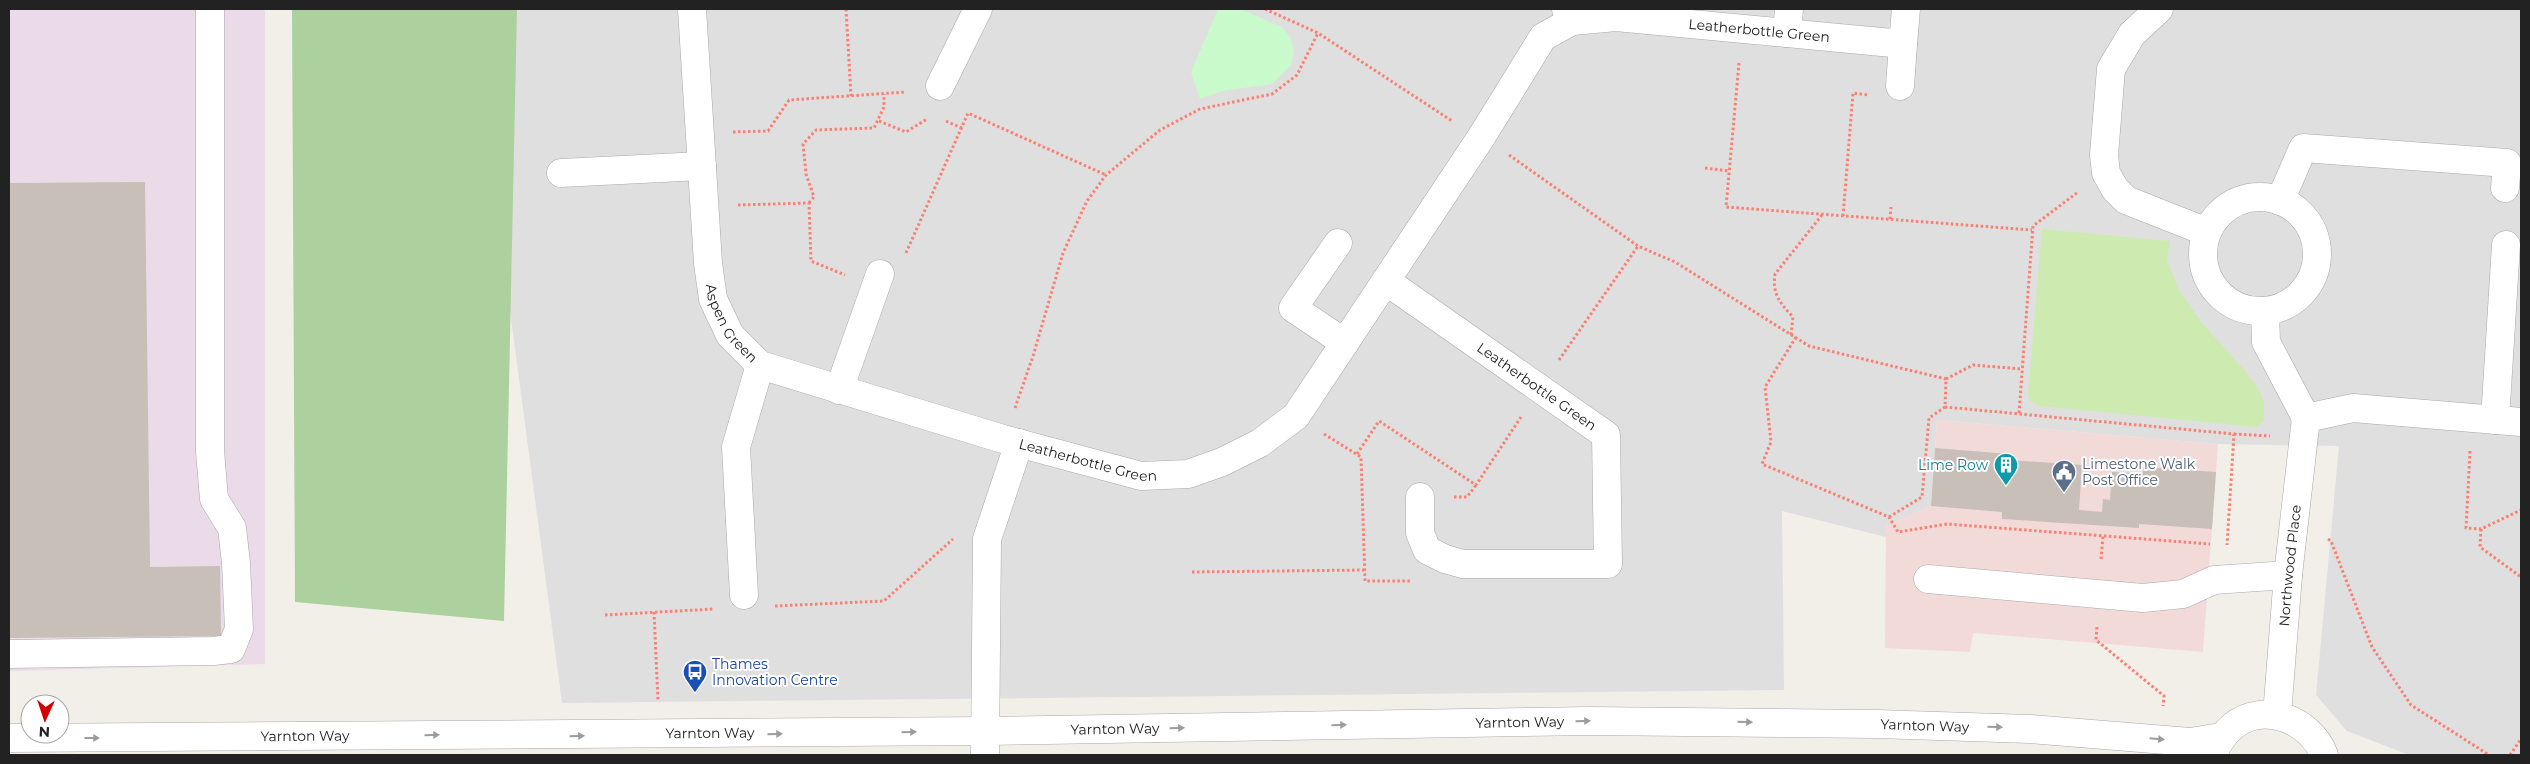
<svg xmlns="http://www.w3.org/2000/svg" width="2530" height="764" viewBox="0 0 2530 764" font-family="Montserrat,sans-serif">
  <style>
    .residential { fill: #e0dfdf }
    .commercial { fill: #f2dad9 }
    .industrial { fill: #ebdbe8 }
    .grass { fill: #cdebb0 }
    .forest { fill: #add19e }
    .park { fill: #c8facc }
    .building { fill: #c7bfb8 }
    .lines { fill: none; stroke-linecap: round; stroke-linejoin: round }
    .minor-casing { stroke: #a9a9a9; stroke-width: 29 }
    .path { stroke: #fa8072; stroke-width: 3; stroke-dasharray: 2.5 2.5; stroke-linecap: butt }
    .minor { stroke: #fff; stroke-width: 28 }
    .oneway { fill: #9c9c9c }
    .labels { text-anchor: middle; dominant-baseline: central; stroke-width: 4; stroke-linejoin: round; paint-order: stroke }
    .street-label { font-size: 14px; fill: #222; stroke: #fff }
    .service-label { font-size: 14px; fill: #4e5e75; stroke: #fff; text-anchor: start }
    .culture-label { font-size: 14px; fill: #0d838f; stroke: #fff; text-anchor: end }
    .transit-label { font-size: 14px; fill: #164399; stroke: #fff; text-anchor: start }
  </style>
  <rect width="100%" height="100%" fill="#f2efe9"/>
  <polygon class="residential" points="470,9 2521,9 2521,755 2409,755 2347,731 2316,695 2339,446 2218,444 1937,420 1931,506 1886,526 1886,537 1782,511 1784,690 562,703"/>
  <polygon class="commercial" points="1937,420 2218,444 2203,652 1973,633 1970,652 1885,648 1886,526 1931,506"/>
  <polygon class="industrial" points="9,9 265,9 265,664 9,671"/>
  <polygon class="grass" points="2042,229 2170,241 2167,260 2179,290 2202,323 2247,373 2260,392 2264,403 2264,421 2256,427 2039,406 2030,401 2028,395"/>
  <polygon class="forest" points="292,9 517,9 504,621 295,602"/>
  <polygon class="park" points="1218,9 1240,9 1282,27 1290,37 1294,50 1291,65 1272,84 1222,91 1200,99 1191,72"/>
  <g class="building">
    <polygon points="145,182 150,567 220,566 221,636 9,638 9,183"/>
    <polygon points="1935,448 2009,454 2009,460 2082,465 2079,510 2102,512 2103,499 2110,500 2112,472 2143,473 2143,467 2216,472 2212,529 2139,524 2139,528 2002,519 2002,512 1931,506"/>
  </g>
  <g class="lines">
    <defs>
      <g id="minor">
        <path id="s1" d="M692,9L708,263L713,299L730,335L760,365L1003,439L1141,476L1188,474L1222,462L1260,443L1296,416L1482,136L1543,37L1572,21L1566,9"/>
        <polyline points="2159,9 2132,34 2111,69 2104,155 2106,173 2115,189 2126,200 2207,232"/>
        <path id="s2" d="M1572,21L1616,17L1903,44L1900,86"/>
        <polyline points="1787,33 1789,9"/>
        <polyline points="1903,44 1906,9"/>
        <polyline points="940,86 978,9"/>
        <polyline points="561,173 702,166"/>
        <circle cx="2260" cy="254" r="57"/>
        <polyline points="2280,201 2303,148 2507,163 2505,188"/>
        <polyline points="1338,243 1293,308 1345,343"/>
        <path id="s3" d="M1386,281L1606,435L1608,564H1463L1445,559L1427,550L1420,533V497"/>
        <polyline points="2265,311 2266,342 2306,418"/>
        <polyline points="839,390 880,274"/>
        <polyline points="2495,420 2506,245"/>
        <polyline points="1928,579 2143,598 2183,594 2214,580 2288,575"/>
        <polyline points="744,595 736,447 760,365"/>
        <polyline points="9,654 213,651 231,649 239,629 236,563 232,528 214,499 210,451 210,9"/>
        <path id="s4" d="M2277,715L2288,575L2306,418L2353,408L2521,422"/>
        <path id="s5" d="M9,738L986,731L1590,721L1877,724L2030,729L2190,742L2221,737"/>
        <path d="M2213,754C2218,743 2223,734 2233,726C2264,701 2311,720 2324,755"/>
        <polyline points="985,755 987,539 1019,443"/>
      </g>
    </defs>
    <use href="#minor" class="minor-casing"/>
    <g class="path">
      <polyline points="846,9 851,96"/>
      <polyline points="1265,9 1318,33 1452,121"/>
      <polyline points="1739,63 1726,207 2032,230"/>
      <polyline points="879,121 906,132 927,119"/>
      <polyline points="946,121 962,128"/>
      <polyline points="733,132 768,131 789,100 906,92"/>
      <polyline points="1509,155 1638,246 1675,262 1809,346 1946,379 1945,407 2234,434 2227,545"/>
      <polyline points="1705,168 1729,171"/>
      <polyline points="809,203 814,197 806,174 803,144 816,130 874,128 884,107 884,94"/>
      <polyline points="738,205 809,203 811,261 845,275"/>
      <polyline points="1843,216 1853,93 1868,95"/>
      <polyline points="1890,219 1891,207"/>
      <polyline points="906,253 968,113 1106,175"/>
      <path d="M1791,335L1793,317C1780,303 1772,294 1775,274L1822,215"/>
      <polyline points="1796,337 1765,387 1771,442 1762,464 1889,517 1898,532 1947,524 2210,544"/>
      <polyline points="1559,360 1638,246"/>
      <polyline points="1946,379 1973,365 2022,369"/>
      <polyline points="1015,408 1033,356 1063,253 1087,201 1106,175 1160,130 1200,109 1272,94 1297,75 1318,33"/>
      <polyline points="2019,413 2033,226 2078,192"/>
      <polyline points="1324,434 1361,457 1365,581 1411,581"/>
      <polyline points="2234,434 2270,436"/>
      <polyline points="2470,451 2466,528 2481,529 2521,510"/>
      <polyline points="1357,454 1379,421 1476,485 1521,417"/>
      <polyline points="1454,497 1467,497 1476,485"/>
      <polyline points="1889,517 1922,497 1929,418 1945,407"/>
      <polyline points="2481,529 2480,547 2521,577"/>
      <polyline points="2328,539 2331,541 2372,647 2411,705 2489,755"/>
      <polyline points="2101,559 2103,536"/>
      <polyline points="1192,572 1364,570"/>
      <polyline points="775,606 884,601 953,539"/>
      <polyline points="654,612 658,700"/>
      <polyline points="605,615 714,609"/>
      <polyline points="2097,627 2096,640 2164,696 2163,706"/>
      <polyline points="2510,755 2521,739"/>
    </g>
    <use href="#minor" class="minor"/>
  </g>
  <defs><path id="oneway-solid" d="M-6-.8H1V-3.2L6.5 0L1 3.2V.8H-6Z" transform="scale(1.25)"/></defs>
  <g class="oneway">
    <use href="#oneway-solid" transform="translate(1583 721) rotate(-1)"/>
    <use href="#oneway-solid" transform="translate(1745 722) rotate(1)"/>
    <use href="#oneway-solid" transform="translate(1339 725) rotate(-1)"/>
    <use href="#oneway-solid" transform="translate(1995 727) rotate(2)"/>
    <use href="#oneway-solid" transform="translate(1177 728) rotate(-1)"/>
    <use href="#oneway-solid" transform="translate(909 732) rotate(-1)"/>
    <use href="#oneway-solid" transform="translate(775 734) rotate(-1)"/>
    <use href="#oneway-solid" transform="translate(432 735) rotate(-1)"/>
    <use href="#oneway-solid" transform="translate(577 736) rotate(-1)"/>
    <use href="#oneway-solid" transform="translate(92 738)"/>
    <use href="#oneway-solid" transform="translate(2157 739) rotate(5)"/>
  </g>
  <defs>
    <symbol id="building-pin" viewBox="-11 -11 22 30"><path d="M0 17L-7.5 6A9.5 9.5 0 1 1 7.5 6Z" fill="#0f9aa8" stroke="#fff"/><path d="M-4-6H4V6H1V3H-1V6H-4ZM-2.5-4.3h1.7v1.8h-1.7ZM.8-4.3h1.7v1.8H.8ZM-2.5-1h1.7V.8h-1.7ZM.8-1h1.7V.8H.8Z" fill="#fff"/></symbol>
    <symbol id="civic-pin" viewBox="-11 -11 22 30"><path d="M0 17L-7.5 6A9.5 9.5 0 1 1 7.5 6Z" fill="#5c6f8a" stroke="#fff"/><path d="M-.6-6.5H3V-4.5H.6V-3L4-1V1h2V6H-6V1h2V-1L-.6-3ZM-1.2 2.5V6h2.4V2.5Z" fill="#fff"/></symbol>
    <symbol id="bus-pin" viewBox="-11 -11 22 30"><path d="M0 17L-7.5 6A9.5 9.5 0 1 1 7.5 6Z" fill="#1a4fb4" stroke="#fff"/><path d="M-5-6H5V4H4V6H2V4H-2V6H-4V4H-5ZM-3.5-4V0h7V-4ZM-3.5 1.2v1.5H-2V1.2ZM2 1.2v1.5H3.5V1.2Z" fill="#fff"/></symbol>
  </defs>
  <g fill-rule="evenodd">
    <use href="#building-pin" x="1992" y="451" width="28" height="38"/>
    <use href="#civic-pin" x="2050" y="458" width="28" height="38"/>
    <use href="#bus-pin" x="681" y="658" width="28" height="38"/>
  </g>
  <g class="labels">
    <g class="street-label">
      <text stroke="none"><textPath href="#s2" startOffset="188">Leatherbottle Green</textPath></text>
      <text stroke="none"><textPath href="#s1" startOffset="321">Aspen Green</textPath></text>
      <text stroke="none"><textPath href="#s3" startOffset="184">Leatherbottle Green</textPath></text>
      <text stroke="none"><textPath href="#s1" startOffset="715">Leatherbottle Green</textPath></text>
      <text stroke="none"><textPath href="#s4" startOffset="150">Northwood Place</textPath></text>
      <text stroke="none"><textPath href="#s5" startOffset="1511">Yarnton Way</textPath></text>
      <text stroke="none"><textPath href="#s5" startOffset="1916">Yarnton Way</textPath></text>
      <text stroke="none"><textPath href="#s5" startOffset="1106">Yarnton Way</textPath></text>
      <text stroke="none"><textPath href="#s5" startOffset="701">Yarnton Way</textPath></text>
      <text stroke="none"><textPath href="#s5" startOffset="296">Yarnton Way</textPath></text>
    </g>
    <g class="service-label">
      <text x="2082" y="464">Limestone Walk<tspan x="2082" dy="16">Post Office</tspan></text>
    </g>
    <g class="culture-label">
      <text x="1988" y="465">Lime Row</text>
    </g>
    <g class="transit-label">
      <text x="712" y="664">Thames<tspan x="712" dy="16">Innovation Centre</tspan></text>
    </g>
  </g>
  <rect width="2530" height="764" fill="none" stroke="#222222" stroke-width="20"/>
  <g transform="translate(45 719) rotate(183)"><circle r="24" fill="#ffffff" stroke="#a7a7a7"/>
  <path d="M0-4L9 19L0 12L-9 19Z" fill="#d40000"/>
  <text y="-8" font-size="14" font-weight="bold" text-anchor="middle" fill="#222222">N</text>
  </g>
</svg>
